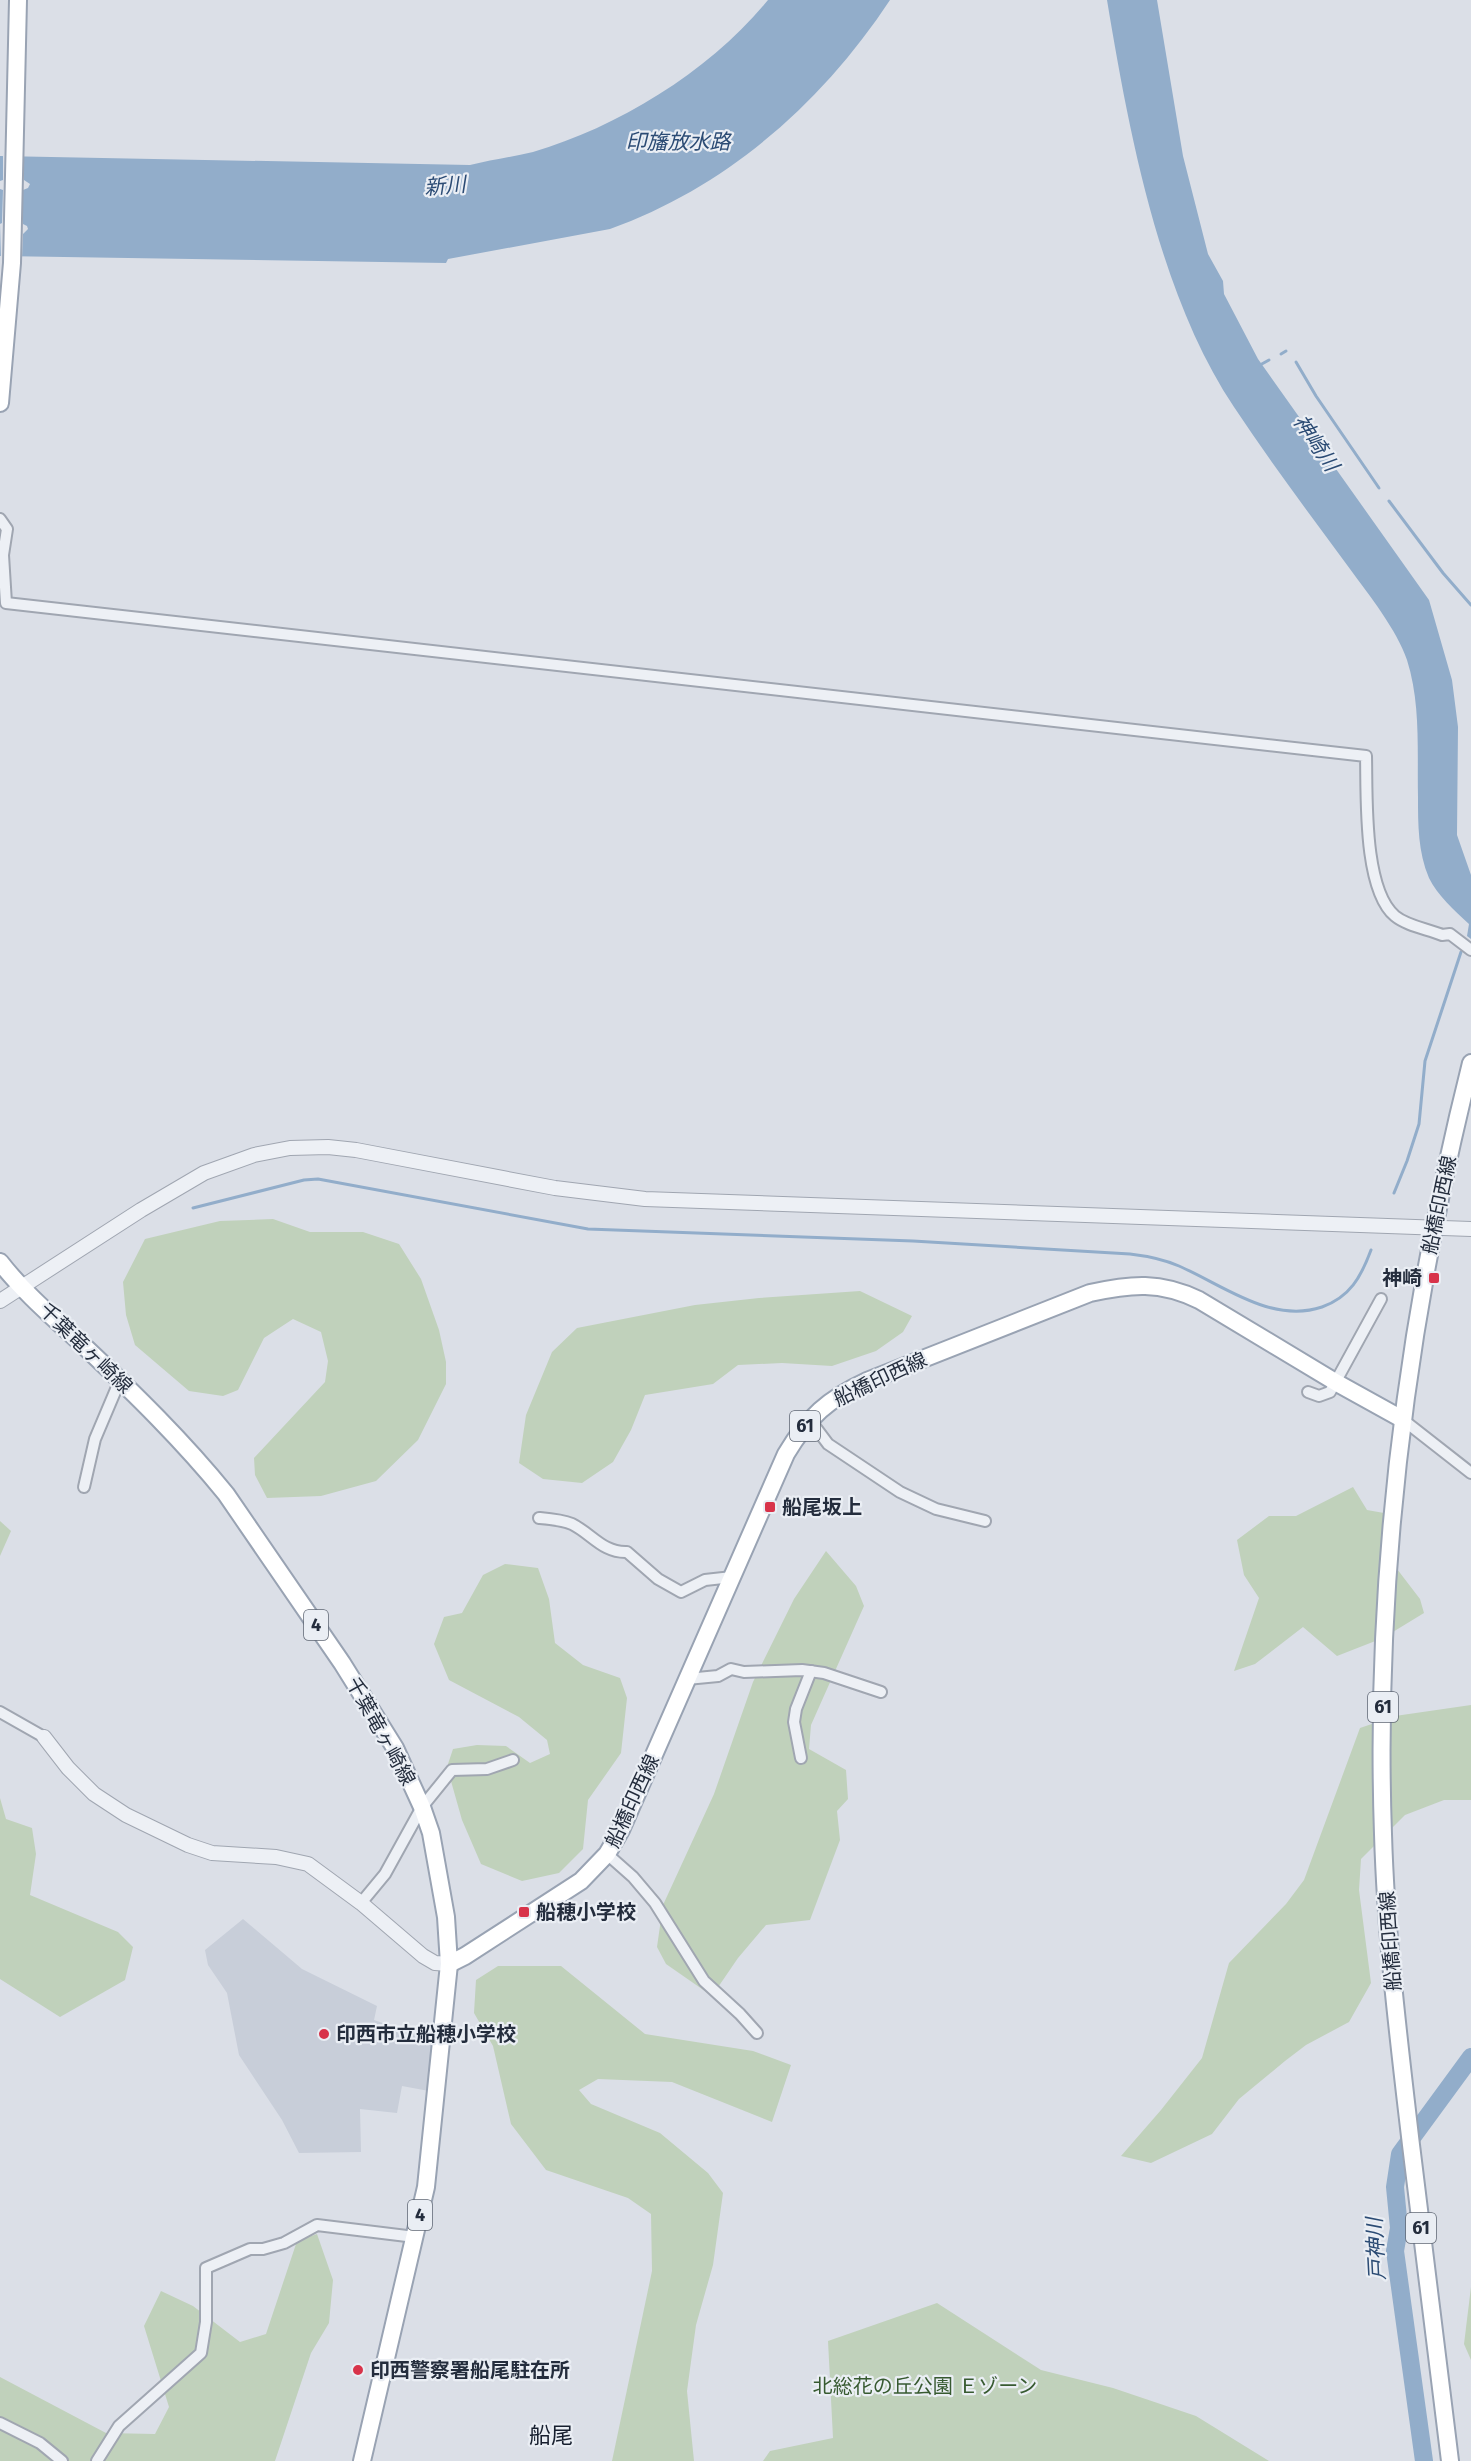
<svg xmlns="http://www.w3.org/2000/svg" width="1471" height="2461" viewBox="0 0 1471 2461" font-family="'Fira Sans','Noto Sans JP',sans-serif">
  <style>
    .built { fill: #c8ced9 }
    .green { fill: #c0d1bb }
    .water { fill: #92adca }
    .pier { fill: #dbdfe7 }
    .lines { fill: none; stroke-linecap: round; stroke-linejoin: round }
    .stream { stroke: #92adca; stroke-width: 3 }
    .river { stroke: #92adca; stroke-width: 18 }
    .minor-casing { stroke: #a0a6b1; stroke-width: 14 }
    .tertiary-casing { stroke: #a0a6b1; stroke-width: 16 }
    .primary-casing { stroke: #99a3b3; stroke-width: 20 }
    .minor { stroke: #edf0f5; stroke-width: 10 }
    .tertiary { stroke: #edf0f5; stroke-width: 14 }
    .primary { stroke: #fff; stroke-width: 16 }
    .poi-dot { fill: #d8334a; stroke: #eaeef4; stroke-width: 2 }
    .labels { text-anchor: middle; dominant-baseline: central; stroke-width: 4.5; stroke-linejoin: round; paint-order: stroke }
    .shield { fill: #eaeef4; stroke: #5f6774; stroke-width: 1.5 }
    .shield-label { font-size: 18px; font-weight: bold; fill: #242d3d }
    .street-label { font-size: 20px; fill: #242d3d; stroke: #eaeef4 }
    .poi-label { font-size: 20px; font-weight: bold; fill: #242d3d; stroke: #eaeef4; text-anchor: start }
    .park-label { font-size: 20px; fill: #375a30; stroke: #eaeef4 }
    .water-label { font-size: 21px; font-style: italic; fill: #2b4b74; stroke: #eaeef4 }
    .quarter-label { font-size: 22px; fill: #161e2e; stroke: #eaeef4 }
  </style>
  <rect width="100%" height="100%" fill="#dbdfe7"/>
  <polygon class="built" points="243,1919 302,1969 377,2006 374,2020 433,2040 429,2091 402,2086 397,2113 360,2109 361,2152 299,2153 282,2120 239,2055 227,1993 208,1965 205,1950"/>
  <g class="green">
    <polygon points="273,1219 310,1232 363,1232 399,1244 421,1279 439,1330 446,1362 446,1384 418,1440 376,1481 321,1496 267,1498 255,1475 254,1458 325,1382 328,1361 321,1332 293,1319 264,1338 238,1390 223,1396 189,1391 135,1345 126,1315 123,1282 145,1239 220,1221"/>
    <polygon points="860,1291 912,1316 903,1332 876,1351 832,1366 782,1363 738,1365 713,1384 645,1395 631,1430 613,1462 582,1483 543,1479 519,1463 526,1415 552,1352 577,1328 695,1305 759,1298"/>
    <polygon points="1353,1487 1367,1510 1401,1516 1397,1569 1420,1599 1424,1613 1383,1638 1337,1656 1303,1627 1255,1664 1234,1671 1259,1598 1244,1575 1237,1540 1269,1516 1296,1516"/>
    <polygon points="0,1521 11,1531 0,1556"/>
    <polygon points="826,1551 856,1586 864,1606 811,1725 809,1749 846,1770 848,1799 837,1811 840,1840 810,1920 766,1925 738,1958 712,1996 666,1964 657,1947 663,1905 714,1794 753,1682 794,1599"/>
    <polygon points="505,1564 538,1568 549,1599 555,1643 583,1665 620,1678 627,1698 621,1753 588,1800 583,1849 559,1873 522,1881 481,1864 462,1820 447,1767 453,1749 477,1745 506,1746 530,1763 550,1754 547,1740 519,1717 449,1680 434,1644 444,1617 462,1613 483,1575"/>
    <polygon points="1471,1705 1471,1800 1444,1800 1405,1815 1361,1859 1359,1890 1371,1983 1349,2022 1306,2045 1285,2061 1239,2099 1212,2134 1151,2163 1121,2156 1161,2110 1202,2058 1229,1963 1286,1904 1304,1880 1360,1728 1395,1716"/>
    <polygon points="0,1798 6,1819 32,1828 36,1854 30,1895 118,1932 133,1947 125,1980 60,2017 0,1979"/>
    <polygon points="498,1966 561,1966 645,2034 753,2051 791,2065 772,2122 672,2082 598,2079 579,2090 591,2104 660,2133 708,2173 723,2193 713,2265 696,2325 687,2391 694,2461 612,2461 652,2271 651,2214 628,2198 546,2170 511,2124 493,2046 474,2013 476,1980"/>
    <polygon points="317,2234 333,2280 329,2323 311,2353 275,2461 0,2461 0,2377 106,2433 155,2434 169,2407 144,2326 161,2291 193,2306 240,2342 266,2334 297,2241"/>
    <polygon points="1471,2287 1471,2360 1464,2344"/>
    <polygon points="937,2303 1041,2370 1113,2388 1196,2416 1269,2461 763,2461 770,2451 833,2438 828,2341"/>
  </g>
  <g class="water">
    <path d="M768,0H890C822,103 727,187 610,229L448,259L446,263L0,256V156L470,165C491,160 512,157 533,152C619,127 711,70 768,0Z"/>
    <path d="M1107,0H1157L1183,156L1208,254L1223,281L1224,294L1258,359L1429,600L1452,680L1458,727L1457,835L1471,875V939L1467,936L1469,924C1455,911 1437,895 1429,878C1418,852 1418,825 1418,797C1417,752 1421,704 1407,660C1397,630 1369,595 1350,569C1311,516 1271,463 1234,407C1159,295 1129,132 1107,0Z"/>
  </g>
  <polygon class="pier" points="3,153 24,153 24,180 30,184 28,188 23,190 23,224 27,226 28,229 23,234 22,259 1,259 0,224 2,223 3,190 0,189 0,181 3,180"/>
  <g class="lines">
    <g class="stream">
      <polyline points="1281,354 1286,351"/>
      <polyline points="1296,362 1316,396 1379,488"/>
      <polyline points="1260,365 1269,360"/>
      <polyline points="1389,501 1443,573 1471,605"/>
      <polyline points="1394,1193 1407,1161 1419,1124 1425,1061 1461,952"/>
      <path d="M193,1208L304,1180L318,1179L588,1229L913,1241L1130,1254C1147,1256 1163,1259 1179,1266C1223,1285 1271,1324 1322,1307C1350,1297 1361,1277 1371,1250"/>
    </g>
    <polyline class="river" points="1424,2461 1395,2251 1399,2228 1395,2187 1400,2154 1471,2057"/>
    <defs>
      <g id="minor">
        <path d="M0,519L7,529L3,555L6,603L1366,756C1367,795 1363,889 1395,916C1407,926 1428,929 1442,935L1450,934L1471,950"/>
        <polyline points="1308,1392 1319,1396 1330,1392 1381,1299"/>
        <polyline points="1402,1419 1471,1473"/>
        <polyline points="810,1420 828,1444 900,1492 936,1509 985,1521"/>
        <polyline points="84,1487 95,1439 120,1380"/>
        <path d="M539,1518C550,1519 562,1520 572,1524C592,1534 603,1553 627,1552L658,1579L681,1592L705,1580L732,1577"/>
        <polyline points="687,1679 718,1676 731,1669 744,1672 802,1670 824,1673 881,1692"/>
        <polyline points="0,1712 44,1737"/>
        <polyline points="801,1758 794,1722 796,1709 811,1671"/>
        <polyline points="607,1854 633,1877 655,1903 704,1981 740,2014 757,2033"/>
        <polyline points="361,1903 385,1874 422,1807 452,1770 487,1769 513,1760"/>
        <polyline points="0,2423 40,2443 62,2461"/>
        <polyline points="97,2461 119,2426 201,2353 206,2322 206,2268 250,2249 263,2249 284,2243 317,2225 415,2237"/>
      </g>
      <g id="tertiary">
        <polyline points="0,1301 141,1210 204,1173 254,1155 290,1148 328,1147 356,1150 555,1188 645,1199 1471,1229"/>
        <polyline points="44,1737 68,1768 94,1794 126,1815 188,1845 212,1853 276,1857 308,1864 361,1903 423,1956 435,1963 449,1964"/>
      </g>
      <g id="primary">
        <polyline points="0,403 12,263 18,0"/>
        <path d="M0,1262C24,1293 55,1319 84,1346C134,1393 183,1441 226,1494L342,1663L395,1748L422,1807L431,1833L446,1917L449,1964L426,2187L362,2461"/>
        <path d="M449,1964L465,1956L581,1881L607,1854L621,1830L786,1454C808,1417 828,1399 867,1381L1090,1293C1131,1284 1160,1281 1199,1300L1337,1383L1402,1419"/>
        <path d="M1450,2461C1437,2356 1424,2250 1411,2145C1399,2042 1386,1938 1383,1834C1374,1575 1408,1314 1471,1063"/>
      </g>
    </defs>
    <use href="#minor" class="minor-casing"/>
    <use href="#tertiary" class="tertiary-casing"/>
    <use href="#primary" class="primary-casing"/>
    <use href="#minor" class="minor"/>
    <use href="#tertiary" class="tertiary"/>
    <use href="#primary" class="primary"/>
  </g>
  <g class="poi-dot">
    <rect x="1428" y="1272" width="12" height="12" rx="3"/>
    <rect x="764" y="1501" width="12" height="12" rx="3"/>
    <rect x="518" y="1906" width="12" height="12" rx="3"/>
    <circle cx="324" cy="2034" r="6"/>
    <circle cx="358" cy="2370" r="6"/>
  </g>
  <g class="labels">
    <g class="shield">
      <rect x="790" y="1411" width="30" height="30" rx="4.5"/>
      <rect x="304" y="1610" width="24" height="30" rx="4.5"/>
      <rect x="1368" y="1692" width="30" height="30" rx="4.5"/>
      <rect x="408" y="2200" width="24" height="30" rx="4.5"/>
      <rect x="1406" y="2213" width="30" height="30" rx="4.5"/>
    </g>
    <g class="shield-label">
      <text x="805" y="1426">61</text>
      <text x="316" y="1625">4</text>
      <text x="1383" y="1707">61</text>
      <text x="420" y="2215">4</text>
      <text x="1421" y="2228">61</text>
    </g>
    <g class="street-label">
      <text transform="translate(1439 1205) rotate(-78)">船橋印西線</text>
      <text transform="translate(86 1348) rotate(44)">千葉竜ヶ崎線</text>
      <text transform="translate(880 1379) rotate(-25)">船橋印西線</text>
      <text transform="translate(381 1731) rotate(61)">千葉竜ヶ崎線</text>
      <text transform="translate(632 1801) rotate(-65)">船橋印西線</text>
      <text transform="translate(1390 1941) rotate(-94)">船橋印西線</text>
    </g>
    <g class="poi-label">
      <text x="1422" y="1278" text-anchor="end">神崎</text>
      <text x="782" y="1507">船尾坂上</text>
      <text x="536" y="1912">船穂小学校</text>
      <text x="336" y="2034">印西市立船穂小学校</text>
      <text x="370" y="2370">印西警察署船尾駐在所</text>
    </g>
    <g class="park-label">
      <text x="925" y="2386">北総花の丘公園 Ｅゾーン</text>
    </g>
    <g class="water-label">
      <text x="678" y="142">印旛放水路</text>
      <text transform="translate(445 186) rotate(-5)">新川</text>
      <text transform="translate(1316 443) rotate(56)">神崎川</text>
      <text transform="translate(1376 2249) rotate(-93)">戸神川</text>
    </g>
    <g class="quarter-label">
      <text x="551" y="2435">船尾</text>
    </g>
  </g>
</svg>
